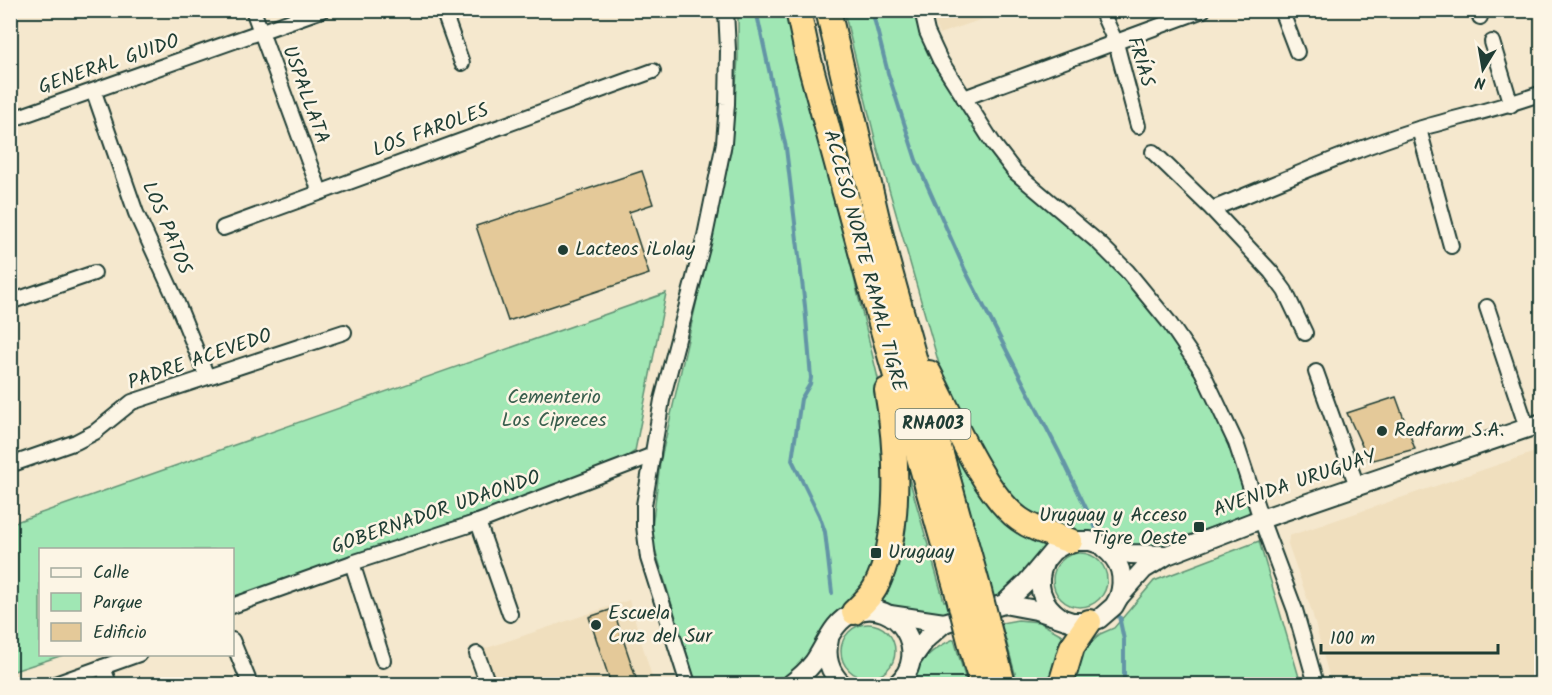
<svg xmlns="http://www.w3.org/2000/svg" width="1552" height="695" viewBox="0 0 1552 695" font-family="Kalam,sans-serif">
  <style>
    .built { fill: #f0dfbe }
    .green { fill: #a0e7b4; stroke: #609274; stroke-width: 1.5 }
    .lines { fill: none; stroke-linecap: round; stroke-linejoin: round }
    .stream { stroke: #6395a6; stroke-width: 4 }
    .building { fill: #e4c999; stroke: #1f3d34; stroke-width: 1.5 }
    .minor-casing { stroke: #1f3d34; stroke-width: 18 }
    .secondary-casing { stroke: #1f3d34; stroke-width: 22 }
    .motorway-casing { stroke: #1f3d34; stroke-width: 28 }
    .minor { stroke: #fcf5e5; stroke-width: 14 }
    .secondary { stroke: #fcf5e5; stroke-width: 18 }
    .motorway { stroke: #ffdd96; stroke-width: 24 }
    .motorway-bridge-casing { stroke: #1f3d34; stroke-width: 28; stroke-linecap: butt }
    .motorway-bridge { stroke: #ffdd96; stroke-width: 24 }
    .poi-dot { fill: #1f3d34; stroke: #fcf5e5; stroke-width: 2 }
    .labels { text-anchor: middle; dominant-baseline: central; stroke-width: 5; stroke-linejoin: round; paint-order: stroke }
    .shield { fill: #fcf5e5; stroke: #617469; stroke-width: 1.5 }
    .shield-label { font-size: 18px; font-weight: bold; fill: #1f3d34 }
    .street-label { font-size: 20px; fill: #1f3d34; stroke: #fcf5e5 }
    .poi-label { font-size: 20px; fill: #1f3d34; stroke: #fcf5e5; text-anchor: start }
    .park-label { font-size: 20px; fill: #395f4e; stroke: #fcf5e5 }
  </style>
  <rect width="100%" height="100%" fill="#f5e8ce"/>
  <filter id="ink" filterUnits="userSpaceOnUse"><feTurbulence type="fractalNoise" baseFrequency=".0167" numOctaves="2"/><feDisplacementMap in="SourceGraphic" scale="12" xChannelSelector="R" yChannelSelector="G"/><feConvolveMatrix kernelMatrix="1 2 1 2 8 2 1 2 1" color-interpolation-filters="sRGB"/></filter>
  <g filter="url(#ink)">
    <g class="built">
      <polygon points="931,11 1006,11 939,34"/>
      <polygon points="1541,450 1541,684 1331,684 1312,612 1288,544 1289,536"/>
      <polygon points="629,600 654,684 493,684 481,650"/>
    </g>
    <g class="green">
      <polygon points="738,11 790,11 882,395 889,454 879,567 822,645 791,677 772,678 752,684 696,684 651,536 660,463 731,150 738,58"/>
      <polygon points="844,11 912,11 933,60 1013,176 1100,248 1156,311 1217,407 1254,505 1247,515 1180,538 1163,548 1148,551 1058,534 1001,490 949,399 877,147"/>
      <polygon points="666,293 635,451 610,468 233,597 232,550 40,550 40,654 63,655 11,672 10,524"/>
      <polygon points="945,419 969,464 1056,542 998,601 953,617 877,606 890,588 896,562 902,454 944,601 991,588"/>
      <polygon points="1259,541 1301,684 1074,684 1073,677 1084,648 1100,634 1114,628 1154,581"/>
      <circle cx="1080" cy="580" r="27"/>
      <polygon points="1018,620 1039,622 1062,635 1052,684 1018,684 1001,623"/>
      <circle cx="868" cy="651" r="27"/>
      <path d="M954,639L967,684H907C919,661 931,649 954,639Z"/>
    </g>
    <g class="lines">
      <g class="stream">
        <polyline points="756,10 786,148 805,306 811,378 810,384 801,399 792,460 819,515 825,532 832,593"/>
        <polyline points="872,10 888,73 916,160 965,270 1059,452 1100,537"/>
        <polyline points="1121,620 1119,616 1124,640 1124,684"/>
      </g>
    </g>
    <g class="building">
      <polygon points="963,10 982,10 964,16"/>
      <polygon points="642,171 653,204 629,212 649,274 508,321 476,226"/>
      <polygon points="1396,397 1415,449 1369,461 1347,413"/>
      <polygon points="613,609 638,684 611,684 589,617"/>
    </g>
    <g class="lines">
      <defs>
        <g id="minor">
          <polyline points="253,10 320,192"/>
          <polyline points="443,10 462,63"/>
          <polyline points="922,10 927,32 940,60 995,146 1015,172 1099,243 1127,271 1168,321 1202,371 1236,443 1261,519 1295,610 1316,684"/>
          <polyline points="1101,10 1116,43 1138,126"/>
          <polyline points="1281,10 1297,52"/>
          <polyline points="1478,10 1480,17"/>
          <polyline points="1492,42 1511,105"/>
          <polyline points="94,92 136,213 175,298 207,377"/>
          <polyline points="964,98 1203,10"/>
          <polyline points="10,120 322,10"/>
          <polyline points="1419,129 1451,246"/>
          <polyline points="1153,152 1212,209 1271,272 1285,291 1305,333"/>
          <path d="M1212,209C1280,182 1348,151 1418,129C1459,117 1501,108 1542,93"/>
          <polyline points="223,228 653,71"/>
          <polyline points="10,302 94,273"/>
          <polyline points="1487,307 1527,428"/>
          <polyline points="1316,372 1357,486"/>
          <polyline points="10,465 76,442 95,432 132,402 344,332"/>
          <polyline points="478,522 510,614"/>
          <polyline points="352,563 383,660"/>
          <polyline points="232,606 352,563 478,522 653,455"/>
          <polyline points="232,640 250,684"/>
          <polyline points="477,654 488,684"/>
          <polyline points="103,667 109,684"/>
          <polyline points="55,684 139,654"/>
          <polyline points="688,684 648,558 644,526 644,505 662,400 705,236 724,143 727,104 728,50 726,10"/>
        </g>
        <g id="secondary">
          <path d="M1104,548C1121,561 1125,577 1119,597"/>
          <path d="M1044,563C1035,584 1041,604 1060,617"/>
          <polyline points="1004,604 1036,610 1072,622 1089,622 1099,619 1114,606 1119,597 1144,569 1167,555 1261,519 1542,423"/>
          <polyline points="890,615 944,623 1004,604 1027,582 1053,551 1070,541 1090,541 1130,554 1165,555"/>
          <path d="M829,639C825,657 829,672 842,684"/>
          <polyline points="911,660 926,639 944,623"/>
          <path d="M791,684C799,678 807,671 814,662C826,645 833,621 853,613C898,595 932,654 897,684"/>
        </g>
        <g id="motorway">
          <polyline points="798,10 808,57 869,281 958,594"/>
          <polyline points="828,10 887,261 978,587"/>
          <path d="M929,373C950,413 983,493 1019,519C1034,530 1052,534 1070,541"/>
          <path d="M854,612C861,605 870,597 875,588C903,535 897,447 887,390"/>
          <polyline points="996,657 1003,684"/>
          <polyline points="976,664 982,684"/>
          <polyline points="1061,684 1072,647 1089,622"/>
        </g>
      </defs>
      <use href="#minor" class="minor-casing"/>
      <use href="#secondary" class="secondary-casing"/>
      <use href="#motorway" class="motorway-casing"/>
      <use href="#minor" class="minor"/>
      <use href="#secondary" class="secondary"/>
      <use href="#motorway" class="motorway"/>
      <defs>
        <g id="motorway-bridge">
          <polyline points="978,587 996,657"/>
          <polyline points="958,594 976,664"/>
        </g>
      </defs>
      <use href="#motorway-bridge" class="motorway-bridge-casing"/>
      <use href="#motorway-bridge" class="motorway-bridge"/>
    </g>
  </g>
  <g class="poi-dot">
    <circle cx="563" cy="250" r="6"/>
    <circle cx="1382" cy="431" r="6"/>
    <rect x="1193" y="521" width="12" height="12" rx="3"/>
    <rect x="870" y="547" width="12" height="12" rx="3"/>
    <circle cx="596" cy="625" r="6"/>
  </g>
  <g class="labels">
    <rect class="shield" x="895.5" y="409" width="75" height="30" rx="4.5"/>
    <g class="shield-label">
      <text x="933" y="424">RNA003</text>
    </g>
    <g class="street-label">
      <text transform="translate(1140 62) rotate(73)">FRÍAS</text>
      <text transform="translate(109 65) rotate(-19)">GENERAL GUIDO</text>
      <text transform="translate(305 95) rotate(70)">USPALLATA</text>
      <text transform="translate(431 131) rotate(-20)">LOS FAROLES</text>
      <text transform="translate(166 228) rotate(67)">LOS PATOS</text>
      <text transform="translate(864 261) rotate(75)">ACCESO NORTE RAMAL TIGRE</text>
      <text transform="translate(200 360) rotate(-19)">PADRE ACEVEDO</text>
      <text transform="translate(1295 484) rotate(-19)">AVENIDA URUGUAY</text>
      <text transform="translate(436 513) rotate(-19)">GOBERNADOR UDAONDO</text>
    </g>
    <g class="poi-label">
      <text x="575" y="250">Lacteos iLolay</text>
      <text x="1394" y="431">Redfarm S.A.</text>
      <text x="1187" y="516" text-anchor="end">Uruguay y Acceso<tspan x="1187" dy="23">Tigre Oeste</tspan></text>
      <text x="888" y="553">Uruguay</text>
      <text x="608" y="614">Escuela<tspan x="608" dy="23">Cruz del Sur</tspan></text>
    </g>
    <g class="park-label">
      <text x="554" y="398">Cementerio<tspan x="554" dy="23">Los Cipreces</tspan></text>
    </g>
  </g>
  <rect width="1552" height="695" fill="none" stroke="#fcf5e5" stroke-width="36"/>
  <rect x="18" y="18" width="1516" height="659" fill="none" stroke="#1f3d34" stroke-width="2" filter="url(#ink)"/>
  <rect x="39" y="548" width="195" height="108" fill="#fcf5e5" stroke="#a4ab9e" stroke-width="1.5"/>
  <rect x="51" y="568" width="30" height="9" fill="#fcf5e5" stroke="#a4ab9e" stroke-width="1.5"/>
  <text x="93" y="578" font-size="18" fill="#1f3d34">Calle</text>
  <rect x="51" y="593" width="30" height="18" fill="#a0e7b4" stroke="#a4ab9e" stroke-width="1.5"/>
  <text x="93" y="608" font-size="18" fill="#1f3d34">Parque</text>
  <rect x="51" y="623" width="30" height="18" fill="#e4c999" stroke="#a4ab9e" stroke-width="1.5"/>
  <text x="93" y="638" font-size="18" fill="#1f3d34">Edificio</text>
  <g transform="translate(1483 69) rotate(191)" stroke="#fcf5e5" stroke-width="4.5" paint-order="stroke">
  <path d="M0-4.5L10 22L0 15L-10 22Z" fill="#1f3d34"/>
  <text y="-9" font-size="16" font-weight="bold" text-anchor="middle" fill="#1f3d34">N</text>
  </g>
  <path d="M1321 644v9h177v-9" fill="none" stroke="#1f3d34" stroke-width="3"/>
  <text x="1330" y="644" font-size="18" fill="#1f3d34" stroke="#fcf5e5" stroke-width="4.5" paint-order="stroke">100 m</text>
</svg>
